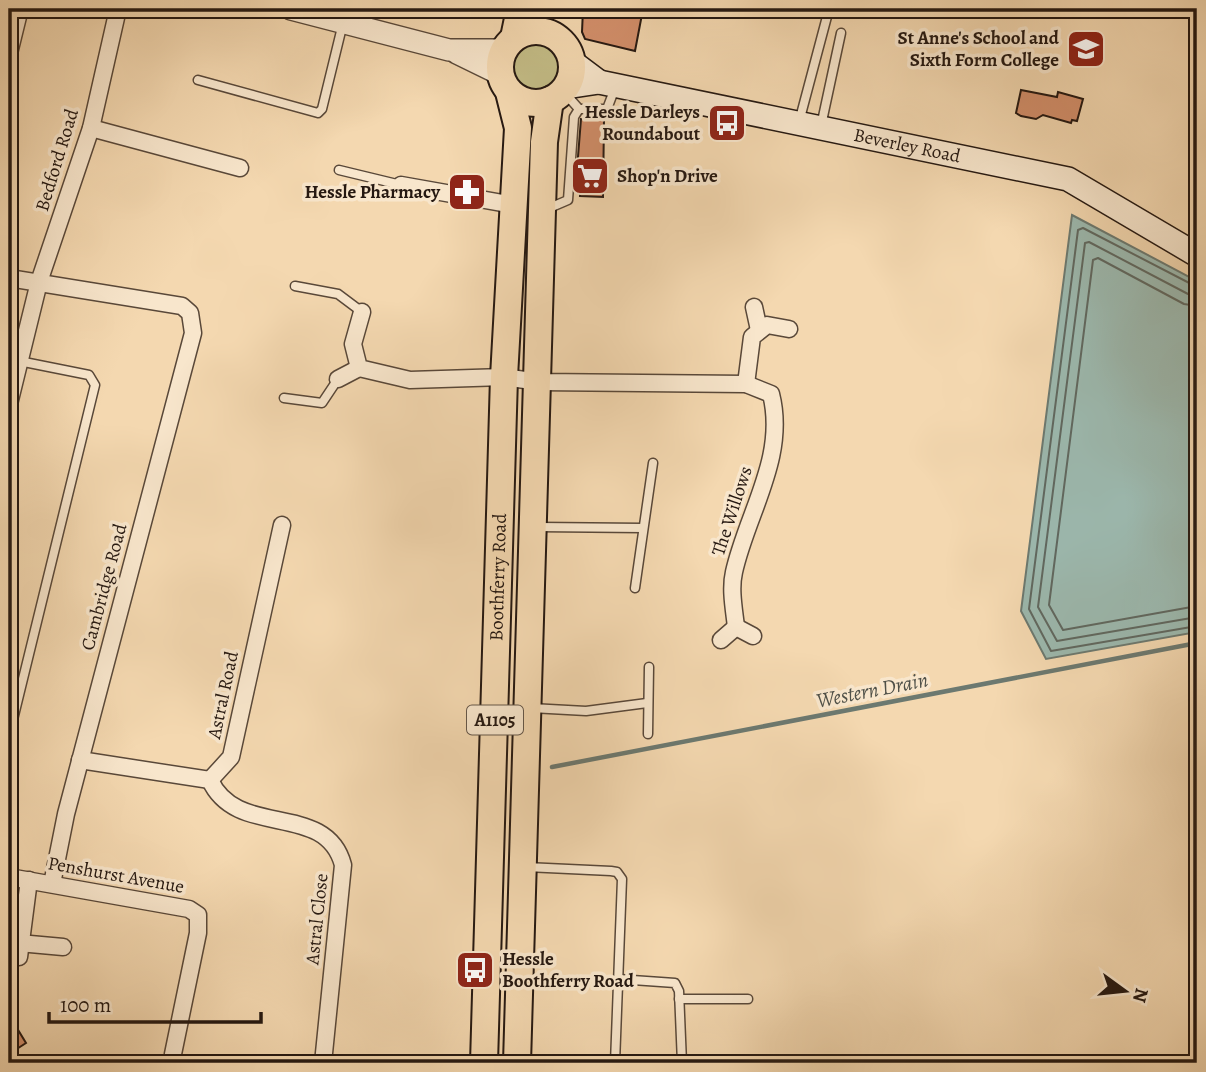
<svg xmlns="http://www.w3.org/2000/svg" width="1206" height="1072" viewBox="0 0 1206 1072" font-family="Alegreya,serif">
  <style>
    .green { fill: #c3bc86; stroke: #746a4c; stroke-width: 2 }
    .water { fill: #9cb9af; stroke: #6c7970; stroke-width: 2 }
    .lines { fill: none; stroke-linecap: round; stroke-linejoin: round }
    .shore { stroke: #606860; stroke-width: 2 }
    .stream { stroke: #6c7970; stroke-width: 4.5 }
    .building { fill: #d38f6b; stroke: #251811; stroke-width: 2 }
    .service-casing { stroke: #594839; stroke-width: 11 }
    .minor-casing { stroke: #594839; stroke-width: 19 }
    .tertiary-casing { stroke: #594839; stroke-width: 24 }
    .secondary-casing { stroke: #251811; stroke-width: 26 }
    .primary-casing { stroke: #251811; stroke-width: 30 }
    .service { stroke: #f8e6cc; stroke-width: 8 }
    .minor { stroke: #f8e6cc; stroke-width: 16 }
    .tertiary { stroke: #f8e6cc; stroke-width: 21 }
    .secondary { stroke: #f8e6cc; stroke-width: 23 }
    .primary { stroke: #f4d8b0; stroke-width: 26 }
    .labels { text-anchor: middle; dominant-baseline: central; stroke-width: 7; stroke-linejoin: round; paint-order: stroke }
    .shield { fill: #f8e6cc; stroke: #645649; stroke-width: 2 }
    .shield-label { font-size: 18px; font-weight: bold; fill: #251811 }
    .poi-label { font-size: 19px; font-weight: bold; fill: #251811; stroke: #f8e6cc; text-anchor: end }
    .street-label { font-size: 19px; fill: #251811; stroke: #f8e6cc }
    .water-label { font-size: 21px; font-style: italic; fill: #4f5048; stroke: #f8e6cc }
  </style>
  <rect width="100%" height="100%" fill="#f4d8b0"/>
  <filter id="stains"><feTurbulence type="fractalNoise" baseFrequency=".00286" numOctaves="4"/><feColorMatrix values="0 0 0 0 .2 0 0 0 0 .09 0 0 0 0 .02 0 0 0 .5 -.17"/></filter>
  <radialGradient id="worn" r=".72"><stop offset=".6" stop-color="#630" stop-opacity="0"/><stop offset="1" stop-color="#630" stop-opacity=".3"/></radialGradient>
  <circle class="green" cx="535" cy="66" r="26"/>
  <polygon class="water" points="1072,215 1197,281 1197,632 1046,659 1021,611"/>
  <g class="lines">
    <g class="shore">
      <polyline points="1197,287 1083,228 1078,230 1029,609 1051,651 1197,626"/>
      <polyline points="1197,296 1188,294 1089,242 1085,243 1038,607 1057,641 1197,617"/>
      <polyline points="1197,306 1184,304 1098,258 1093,260 1049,605 1063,630 1197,606"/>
    </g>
    <polyline class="stream" points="552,767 1197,643"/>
  </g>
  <g class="building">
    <polygon points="583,9 624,12 625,9 643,9 635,51 585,39 582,32"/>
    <polygon points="1021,90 1057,97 1058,92 1083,99 1077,121 1072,120 1071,123 1043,115 1036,119 1021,116 1016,113"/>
    <polygon points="581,119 604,119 603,197 580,196 581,182 576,182"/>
    <polygon points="9,1015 26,1043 9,1054"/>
  </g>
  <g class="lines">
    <defs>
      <g id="service">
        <polyline points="9,70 24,9"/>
        <polyline points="198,80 318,113 322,109 343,23"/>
        <polyline points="579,109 607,109 615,88"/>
        <polyline points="799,122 829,9"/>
        <polyline points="821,126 841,33"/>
        <polyline points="339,170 401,185"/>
        <polyline points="547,209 568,200 574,117 579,109 563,91"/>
        <polyline points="295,286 338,294 362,312"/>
        <polyline points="9,359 89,375 95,385 9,736"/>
        <polyline points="284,398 322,403 338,379"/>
        <polyline points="538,527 643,528"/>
        <polyline points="635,588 653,463"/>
        <polyline points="531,708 586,711 647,703"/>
        <polyline points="648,734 649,667"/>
        <polyline points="526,867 611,871 617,872 622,879 615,1063"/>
        <polyline points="618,979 675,983 679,991 682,1063"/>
        <polyline points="679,999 748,999"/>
      </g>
      <g id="minor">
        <polyline points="91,128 240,168"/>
        <polyline points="401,185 514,205"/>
        <polyline points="9,278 182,306 190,313 193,333 66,814 52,884"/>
        <polyline points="754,307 759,330"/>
        <path d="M362,312L353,344L359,368L410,380L504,377L539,382L746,384L771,394C787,457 747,513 734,572C730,589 734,609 736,627"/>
        <polyline points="338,379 359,368"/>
        <polyline points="746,384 752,337 767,325 789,329"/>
        <polyline points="9,404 39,282 91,128 118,9"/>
        <polyline points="721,640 736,627 753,636"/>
        <polyline points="80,760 210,780"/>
        <path d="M210,780C237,840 326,800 343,865L323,1063"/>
        <polyline points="210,780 231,757 282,525"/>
        <polyline points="9,877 189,909 198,915 198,933 173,1054"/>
        <polyline points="19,943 63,947"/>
        <polyline points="19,957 29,880"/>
      </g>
      <g id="tertiary">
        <polyline points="291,9 449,50 504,50"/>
        <polyline points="457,53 500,74"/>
      </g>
      <g id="secondary">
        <polyline points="571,61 599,82"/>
        <path id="s1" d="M566,87L599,82L1068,179L1197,255"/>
      </g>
      <g id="primary">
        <circle cx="536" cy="67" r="36"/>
        <polyline points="514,38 520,9"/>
        <path id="s2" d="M484,1063L504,377L518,128L509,92"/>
        <polyline points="517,1063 544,142 550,100"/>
      </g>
    </defs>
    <use href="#service" class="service-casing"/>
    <use href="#minor" class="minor-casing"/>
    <use href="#tertiary" class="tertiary-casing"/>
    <use href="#secondary" class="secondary-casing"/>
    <use href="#primary" class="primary-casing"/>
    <use href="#service" class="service"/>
    <use href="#minor" class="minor"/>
    <use href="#tertiary" class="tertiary"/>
    <use href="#secondary" class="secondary"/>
    <use href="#primary" class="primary"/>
  </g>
  <defs>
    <symbol id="school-square" viewBox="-11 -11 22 22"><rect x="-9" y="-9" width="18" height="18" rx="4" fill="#8f2418" stroke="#f8e6cc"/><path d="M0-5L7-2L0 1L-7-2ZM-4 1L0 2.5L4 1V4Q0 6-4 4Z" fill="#fff"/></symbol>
    <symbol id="bus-square" viewBox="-11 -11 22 22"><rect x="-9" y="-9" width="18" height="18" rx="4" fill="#8f2418" stroke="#f8e6cc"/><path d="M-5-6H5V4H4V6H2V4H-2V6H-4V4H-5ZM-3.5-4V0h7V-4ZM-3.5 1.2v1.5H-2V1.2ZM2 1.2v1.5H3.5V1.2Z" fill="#fff"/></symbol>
    <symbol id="supermarket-square" viewBox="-11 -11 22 22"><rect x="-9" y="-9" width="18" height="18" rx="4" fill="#8f2418" stroke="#f8e6cc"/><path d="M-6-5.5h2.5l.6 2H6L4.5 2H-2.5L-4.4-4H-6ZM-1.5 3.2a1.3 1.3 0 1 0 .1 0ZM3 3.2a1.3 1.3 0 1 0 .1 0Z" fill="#fff"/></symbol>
    <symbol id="pharmacy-square" viewBox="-11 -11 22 22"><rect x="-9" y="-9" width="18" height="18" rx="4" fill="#8f2418" stroke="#f8e6cc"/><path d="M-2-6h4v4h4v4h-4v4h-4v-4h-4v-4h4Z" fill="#fff"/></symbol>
  </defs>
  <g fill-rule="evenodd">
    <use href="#school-square" x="1064" y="27" width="44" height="44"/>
    <use href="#bus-square" x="705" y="101" width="44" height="44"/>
    <use href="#supermarket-square" x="568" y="154" width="44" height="44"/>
    <use href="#pharmacy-square" x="445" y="170" width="44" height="44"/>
    <use href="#bus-square" x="453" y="948" width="44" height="44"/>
  </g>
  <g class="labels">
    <rect class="shield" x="467" y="705.5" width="56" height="29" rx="5"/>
    <g class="shield-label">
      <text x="495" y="720">A1105</text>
    </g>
    <g class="poi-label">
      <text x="1059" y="38">St Anne's School and<tspan x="1059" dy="22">Sixth Form College</tspan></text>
      <text x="700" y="112">Hessle Darleys<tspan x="700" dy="22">Roundabout</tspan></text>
      <text x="617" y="176" text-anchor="start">Shop'n Drive</text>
      <text x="440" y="192">Hessle Pharmacy</text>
      <text x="502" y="959" text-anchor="start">Hessle<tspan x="502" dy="22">Boothferry Road</tspan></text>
    </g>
    <g class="street-label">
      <text stroke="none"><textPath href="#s1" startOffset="348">Beverley Road</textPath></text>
      <text transform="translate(57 160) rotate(-73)">Bedford Road</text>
      <text transform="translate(732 511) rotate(-72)">The Willows</text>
      <text stroke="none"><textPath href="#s2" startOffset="486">Boothferry Road</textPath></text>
      <text transform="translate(104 587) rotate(-75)">Cambridge Road</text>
      <text transform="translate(223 695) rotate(-78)">Astral Road</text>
      <text transform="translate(116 875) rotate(10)">Penshurst Avenue</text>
      <text transform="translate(317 919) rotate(-84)">Astral Close</text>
    </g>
    <g class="water-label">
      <text transform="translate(872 690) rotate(-11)">Western Drain</text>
    </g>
  </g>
  <rect width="1206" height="1072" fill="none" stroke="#f4d8b0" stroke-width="35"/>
  <rect x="10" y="10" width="1185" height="1051" fill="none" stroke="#251811" stroke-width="3.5"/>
  <rect x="18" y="18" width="1171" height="1037" fill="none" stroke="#251811" stroke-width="2"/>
  <g transform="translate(1125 991) rotate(105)" stroke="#f8e6cc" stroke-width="5" paint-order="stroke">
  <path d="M0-5L12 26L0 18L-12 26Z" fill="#251811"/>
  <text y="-10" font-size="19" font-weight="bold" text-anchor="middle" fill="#251811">N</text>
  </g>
  <path d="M49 1012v10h212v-10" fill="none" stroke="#251811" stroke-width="3.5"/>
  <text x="60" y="1012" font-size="21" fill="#251811" stroke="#f8e6cc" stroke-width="5" paint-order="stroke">100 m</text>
  <rect width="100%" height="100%" filter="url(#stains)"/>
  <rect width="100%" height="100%" fill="url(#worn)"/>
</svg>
